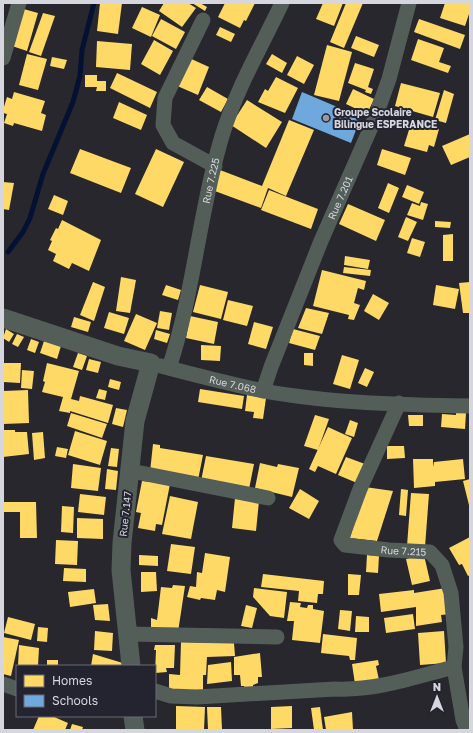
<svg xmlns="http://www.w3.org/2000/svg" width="473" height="733" viewBox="0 0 473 733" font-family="'Golos Text',sans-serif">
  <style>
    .homes { fill: #ffd966 }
    .schools { fill: #6fa8dc }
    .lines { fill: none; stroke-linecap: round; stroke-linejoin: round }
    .stream { stroke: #041132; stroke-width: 5 }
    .minor { stroke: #535e59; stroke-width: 15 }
    .tertiary { stroke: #535e59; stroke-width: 19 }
    .poi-dot { fill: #9999a0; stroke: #242430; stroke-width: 1.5 }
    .labels { text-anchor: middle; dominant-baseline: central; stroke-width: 4; stroke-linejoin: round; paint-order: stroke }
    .poi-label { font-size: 10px; font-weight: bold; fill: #d6d6de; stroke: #242430; text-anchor: start }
    .street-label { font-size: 10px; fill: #d6d6de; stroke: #242430 }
  </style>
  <rect width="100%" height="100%" fill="#27272d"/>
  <g class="homes">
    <polygon points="100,3 122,3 118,34 97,31"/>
    <polygon points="164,3 188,3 196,8 182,27 159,11"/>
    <polygon points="192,3 200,3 207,7 205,11"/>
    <polygon points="225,3 255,3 246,21 244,20 240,28 218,17"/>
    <polygon points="323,3 343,3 334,26 316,19"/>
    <polygon points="346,3 363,3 344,48 330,42"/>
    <polygon points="445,3 470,3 470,11 465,26 440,18"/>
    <polygon points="142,7 160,15 151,37 132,28"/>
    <polygon points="20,8 38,13 27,51 9,45"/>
    <polygon points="43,13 55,16 41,56 29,52"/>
    <polygon points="161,19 185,32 176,49 152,36"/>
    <polygon points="419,19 465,35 460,49 414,32"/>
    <polygon points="220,27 235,34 231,42 216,35"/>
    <polygon points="356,36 379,45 374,57 351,48"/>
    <polygon points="418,39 444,48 439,62 451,66 448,73 411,60"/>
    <polygon points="154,40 173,51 160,75 141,64"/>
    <polygon points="97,41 132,44 130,70 96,67"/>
    <polygon points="327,45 352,52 339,101 314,95"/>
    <polygon points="27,54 47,59 38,90 19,85"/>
    <polygon points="272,54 287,63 282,73 266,64"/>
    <polygon points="297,56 314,65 304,84 287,75"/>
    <polygon points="52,57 67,60 64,69 50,66"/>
    <polygon points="187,57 209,67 198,95 175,85"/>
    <polygon points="355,63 374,69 368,87 373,89 371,94 365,92 366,90 348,83"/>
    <polygon points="117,73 157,92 150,108 110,88"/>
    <polygon points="85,75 97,75 97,81 106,81 106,91 96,91 97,87 85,87"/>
    <polygon points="276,77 298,88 285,113 258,102 265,89 268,91"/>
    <polygon points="401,83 440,93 433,117 395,106"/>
    <polygon points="207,87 228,99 221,112 199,100"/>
    <polygon points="353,89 374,99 367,114 346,104"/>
    <polygon points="444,90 454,94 446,123 435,120"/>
    <polygon points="14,92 45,101 41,113 46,115 42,131 14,123 13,126 4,123 7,114 3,113 3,110 7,97 12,99"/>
    <polygon points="247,100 282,122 266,148 231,125"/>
    <polygon points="119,102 147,115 141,130 113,118"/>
    <polygon points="289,120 314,130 286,196 268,188 261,208 212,190 220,170 262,186"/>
    <polygon points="412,120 439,129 434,147 429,145 427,152 404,146"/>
    <polygon points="470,134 470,157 451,165 442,146"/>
    <polygon points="80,149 131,168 121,193 70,173"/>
    <polygon points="156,149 184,162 163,207 135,194"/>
    <polygon points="382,149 411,158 405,175 377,165"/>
    <polygon points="3,182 14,183 9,210 3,209"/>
    <polygon points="388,183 399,188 389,213 378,208"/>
    <polygon points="407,185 424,192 419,204 402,197"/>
    <polygon points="269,190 318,209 311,229 261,210"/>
    <polygon points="54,195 68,201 63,215 48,209"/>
    <polygon points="421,202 428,204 423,220 407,215 412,203 420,206"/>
    <polygon points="348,204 385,220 376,241 339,224"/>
    <polygon points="406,217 417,222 408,241 398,237"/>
    <polygon points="62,220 101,240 89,271 72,263 69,269 53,261 56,254 48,250 52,241 50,240 56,228 58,229"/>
    <polygon points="435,221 451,222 450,228 435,227"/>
    <polygon points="453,234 453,261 443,261 443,235"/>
    <polygon points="412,238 425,242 420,257 407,253"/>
    <polygon points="345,256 370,260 368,269 344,265"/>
    <polygon points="344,267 371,270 370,276 343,273"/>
    <polygon points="322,270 366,281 364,290 358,288 354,303 360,305 354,320 348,319 349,315 313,306"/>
    <polygon points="121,277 136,280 130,313 116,311"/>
    <polygon points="93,282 105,287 94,321 80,315"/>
    <polygon points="470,282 470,313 463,313 459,283"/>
    <polygon points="166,285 181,290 178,300 162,295"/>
    <polygon points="200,285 228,292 221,319 193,312"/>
    <polygon points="436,285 459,289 455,309 433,305"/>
    <polygon points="373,294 389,303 379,320 364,311"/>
    <polygon points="228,300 253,306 247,326 223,320"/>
    <polygon points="306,308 329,313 322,334 298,328"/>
    <polygon points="160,311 172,313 169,330 157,328"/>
    <polygon points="109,312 129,318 124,334 104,328"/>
    <polygon points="136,314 157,323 145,350 124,341"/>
    <polygon points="190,316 218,322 214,344 186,338"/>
    <polygon points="74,317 91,322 88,332 71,327"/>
    <polygon points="254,322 273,327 266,349 248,344"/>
    <polygon points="6,329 14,334 9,342 3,338"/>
    <polygon points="293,329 320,336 315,350 289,343"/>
    <polygon points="156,330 170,334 167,343 154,339"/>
    <polygon points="17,334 24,337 18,347 12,344"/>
    <polygon points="31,339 39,342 35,353 27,350"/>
    <polygon points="44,341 61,346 57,359 40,353"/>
    <polygon points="201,345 221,346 220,361 201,360"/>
    <polygon points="78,353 87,356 82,370 73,367"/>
    <polygon points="304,353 313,353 313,366 304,365"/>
    <polygon points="342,355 359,360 350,389 333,384"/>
    <polygon points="89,359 101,362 98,373 86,370"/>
    <polygon points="3,363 21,363 20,383 3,382"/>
    <polygon points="47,363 79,371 71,399 79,401 80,396 113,405 108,423 70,411 70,413 59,411 63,397 42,392 45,382 43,381"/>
    <polygon points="365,368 374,372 367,387 358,383"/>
    <polygon points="22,370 34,371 32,389 21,388"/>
    <polygon points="110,379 121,382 119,390 108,387"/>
    <polygon points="99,389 107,391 105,400 96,398"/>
    <polygon points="200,389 244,396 242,409 198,402"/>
    <polygon points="28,390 29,423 3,424 3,391"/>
    <polygon points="247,395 266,398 263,419 253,418 254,412 245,411"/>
    <polygon points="116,408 127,410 123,427 112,424"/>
    <polygon points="456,412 466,413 465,429 441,427 442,414 456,415"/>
    <polygon points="71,413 107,424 102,438 67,426"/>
    <polygon points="315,415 329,419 318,450 304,446"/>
    <polygon points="408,415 423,415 423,426 409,426"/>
    <polygon points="350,420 358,423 354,437 345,434"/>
    <polygon points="328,427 352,438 336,474 318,466 315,472 309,469"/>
    <polygon points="3,430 15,430 15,432 27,432 29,454 3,457"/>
    <polygon points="75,431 107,441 100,465 68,455"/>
    <polygon points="43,432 45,458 34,460 32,433"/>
    <polygon points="153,444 160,445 160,448 203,455 198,480 150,472"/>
    <polygon points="387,446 404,446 405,458 387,459"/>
    <polygon points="57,447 68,449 66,458 55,456"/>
    <polygon points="111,448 119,449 117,467 108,466"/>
    <polygon points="206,456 254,464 249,489 201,481"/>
    <polygon points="346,457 365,464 357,483 338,475"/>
    <polygon points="413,459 433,459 433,467 434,462 463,459 465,479 435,482 435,486 414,488"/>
    <polygon points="260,463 277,467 278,464 299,468 292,497 255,488"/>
    <polygon points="73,464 101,468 98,491 71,488"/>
    <polygon points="107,469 118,471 116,490 105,489"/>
    <polygon points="470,479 470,505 469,505 463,481"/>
    <polygon points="142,481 170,484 162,525 156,524 155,531 138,528 141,513 136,512"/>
    <polygon points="365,487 393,491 377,541 350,538"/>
    <polygon points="300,489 319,501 309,519 289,508"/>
    <polygon points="401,489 408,490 406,516 399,515"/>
    <polygon points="411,493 429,494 425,547 407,546"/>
    <polygon points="80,494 106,497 104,515 78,512"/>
    <polygon points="170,496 198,502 191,539 162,534"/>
    <polygon points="235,498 259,501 256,531 232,528"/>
    <polygon points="3,502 36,502 37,538 20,538 20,512 3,512"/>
    <polygon points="62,506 74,507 73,533 61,532"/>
    <polygon points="77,518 103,519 103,539 77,538"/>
    <polygon points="470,537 470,575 468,576 462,564 459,565 449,548"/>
    <polygon points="56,540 78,541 77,565 55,564"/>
    <polygon points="171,544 195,547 191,574 167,571"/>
    <polygon points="205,553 230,557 225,592 217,590 215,600 201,598 200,600 187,597 190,586 196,587 197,572 202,573"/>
    <polygon points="139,555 158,556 158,566 139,565"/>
    <polygon points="367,555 379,556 378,573 366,572"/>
    <polygon points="424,555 430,581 412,585 406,559"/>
    <polygon points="64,568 86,569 86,582 63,581"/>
    <polygon points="141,572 156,572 157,591 141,592"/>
    <polygon points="263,574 324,581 323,594 318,594 317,603 298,601 299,591 261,587"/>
    <polygon points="348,574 361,575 359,595 348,595"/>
    <polygon points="173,585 185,586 178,632 151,629 151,618 157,620 161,587 172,588"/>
    <polygon points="254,588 287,592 284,618 270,616 253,597"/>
    <polygon points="446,588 450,614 441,615 442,622 416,626 416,607 381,612 379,594 414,590 414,593"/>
    <polygon points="94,589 96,603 70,607 68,592"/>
    <polygon points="290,602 301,603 300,607 307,608 308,605 313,605 313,609 324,611 320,643 292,640 294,621 287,621"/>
    <polygon points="108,604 110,621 95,620 93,605"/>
    <polygon points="246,605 257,608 252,628 241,626"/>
    <polygon points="340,610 352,611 350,631 338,629"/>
    <polygon points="413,614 415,629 386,633 384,618"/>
    <polygon points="356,616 369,617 369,632 355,632"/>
    <polygon points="8,617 35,624 31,640 4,633"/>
    <polygon points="38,627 48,628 47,642 37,641"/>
    <polygon points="95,631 113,633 112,651 94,650"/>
    <polygon points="444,631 446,663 420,665 418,633"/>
    <polygon points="323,634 357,638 355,660 350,660 349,656 321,653"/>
    <polygon points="3,637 19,640 11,676 3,674"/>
    <polygon points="181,642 234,643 235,656 207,657 206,675 203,675 203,691 169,692 169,674 180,675"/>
    <polygon points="19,645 39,648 38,666 18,666"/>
    <polygon points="155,645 175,645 174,668 166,668 167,672 155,673 156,650 154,650"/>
    <polygon points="260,653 262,677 258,677 258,683 253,685 253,688 245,689 244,686 241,686 240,675 234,675 234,657"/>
    <polygon points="93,654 126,664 125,666 91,666"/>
    <rect x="47" y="660" width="11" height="6"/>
    <polygon points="378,660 379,665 376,666 379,680 355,684 352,664"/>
    <polygon points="231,662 232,681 207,684 208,665"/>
    <polygon points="176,706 205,707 204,730 176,730"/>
    <polygon points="292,706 292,728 271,729 271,707"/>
    <polygon points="207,707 221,707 222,730 208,730"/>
    <polygon points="320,707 323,730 314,730 311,708"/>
    <polygon points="352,712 353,730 326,730 324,717"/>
    <polygon points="39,716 52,716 68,723 65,730 33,730"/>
    <polygon points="72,724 83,727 82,730 70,730"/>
  </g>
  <polygon class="schools" points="302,92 361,117 351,143 292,119"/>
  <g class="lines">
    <polyline class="stream" points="8,252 23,232 30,218 43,174 73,102 80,76 82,50 94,3"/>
    <g class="minor">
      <polyline points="203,20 165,98 163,125 173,143 215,166"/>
      <polyline points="3,58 19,3"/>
      <path id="s1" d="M161,366C195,375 229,384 264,391C329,403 403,405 470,406"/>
      <path id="s2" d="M169,368C194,293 199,212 222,136C236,90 261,47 282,3"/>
      <path id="s3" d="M263,391L271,367L321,241L375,118L389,79L409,3"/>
      <path id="s4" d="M399,403L360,489L341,540L345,545L389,550L430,552L442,565L451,593L456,647L454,667L463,720L467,730"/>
      <polyline points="131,471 268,498"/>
      <polyline points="128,634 277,637"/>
      <polyline points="3,684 17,689"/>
      <path d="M155,691L171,696L197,697L335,689C376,691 415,677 454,667"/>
    </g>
    <g class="tertiary">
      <polyline points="3,318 118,356 151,363 135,421 122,543 121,570 131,666"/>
      <polyline points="133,716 135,730"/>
    </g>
  </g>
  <circle class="poi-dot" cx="326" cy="118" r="4"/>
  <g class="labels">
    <g class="poi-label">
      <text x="334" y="112">Groupe Scolaire<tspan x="334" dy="12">Bilingue ESPERANCE</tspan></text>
    </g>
    <g class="street-label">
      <text stroke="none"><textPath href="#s2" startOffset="192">Rue 7.225</textPath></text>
      <text stroke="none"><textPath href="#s3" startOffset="208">Rue 7.201</textPath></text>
      <text stroke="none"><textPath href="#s1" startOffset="74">Rue 7.068</textPath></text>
      <text transform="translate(125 514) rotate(-84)">Rue 7.147</text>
      <text stroke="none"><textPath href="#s4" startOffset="214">Rue 7.215</textPath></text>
    </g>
  </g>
  <rect width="473" height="733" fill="none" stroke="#d6d6de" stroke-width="8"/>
  <rect x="16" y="665" width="140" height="52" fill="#242430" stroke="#6b6b76"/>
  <rect x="24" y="675" width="20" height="12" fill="#ffd966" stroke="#6b6b76"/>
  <text x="52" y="685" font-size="12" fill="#d6d6de">Homes</text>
  <rect x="24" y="695" width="20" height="12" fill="#6fa8dc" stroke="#6b6b76"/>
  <text x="52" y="705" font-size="12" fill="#d6d6de">Schools</text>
  <g transform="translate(437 697)" stroke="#242430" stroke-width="3" paint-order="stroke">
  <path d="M0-3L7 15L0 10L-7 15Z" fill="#d6d6de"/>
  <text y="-6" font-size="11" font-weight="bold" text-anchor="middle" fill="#d6d6de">N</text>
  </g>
</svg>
